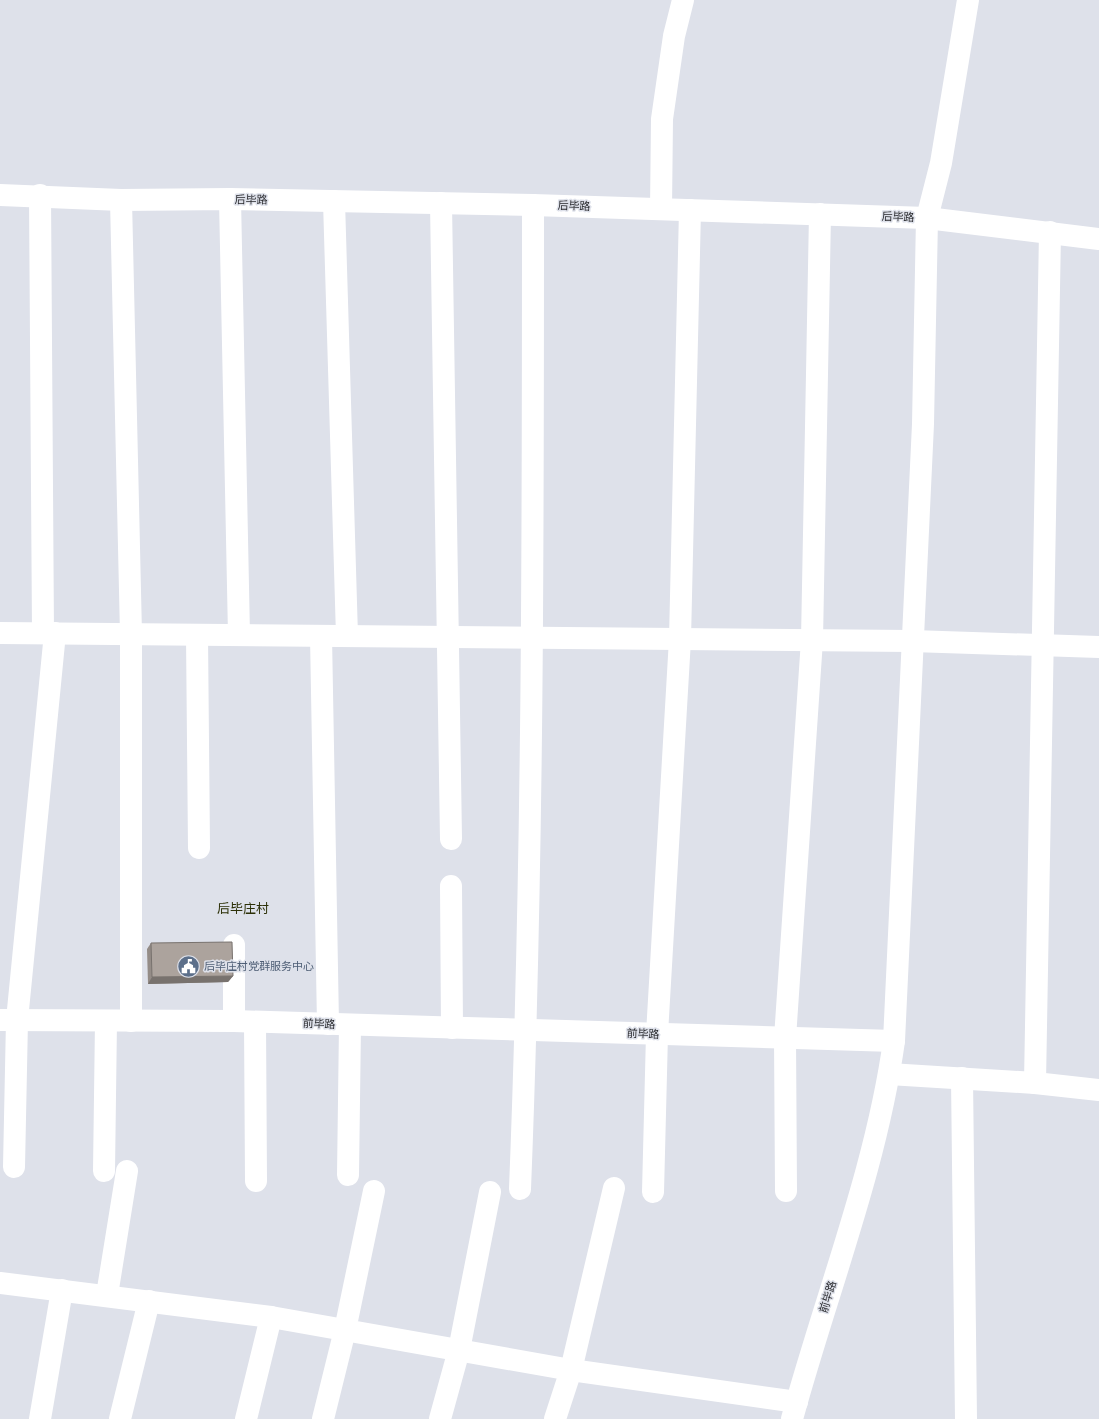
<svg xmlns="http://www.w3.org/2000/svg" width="1099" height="1419" viewBox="0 0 1099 1419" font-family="Figtree,'Noto Sans SC',sans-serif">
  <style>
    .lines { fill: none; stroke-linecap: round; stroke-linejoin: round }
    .minor { stroke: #fff; stroke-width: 22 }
    .wall { fill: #948c87 }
    .shaded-wall { fill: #78726e }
    .building { fill: #aca39d; stroke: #78726e }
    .labels { text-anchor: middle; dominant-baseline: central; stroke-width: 3; stroke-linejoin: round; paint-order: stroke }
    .street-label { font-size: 11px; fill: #28292d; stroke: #dee1ea }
    .service-label { font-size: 11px; fill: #4e5e75; stroke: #dee1ea; text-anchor: start }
    .quarter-label { font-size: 13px; fill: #2c3007; stroke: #dee1ea }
  </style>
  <rect width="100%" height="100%" fill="#dee1ea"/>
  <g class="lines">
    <g class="minor">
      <polyline points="0,195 121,200 230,199 533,205 927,218 1099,239"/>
      <polyline points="40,195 43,633"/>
      <polyline points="230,199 239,635"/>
      <polyline points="121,200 131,634 131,1021"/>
      <polyline points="334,201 347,636"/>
      <polyline points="441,203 451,839"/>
      <polyline points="661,209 662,119 674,36 683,0"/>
      <polyline points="0,633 912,641 1099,647"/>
      <polyline points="197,635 199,848"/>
      <polyline points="321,636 328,1024"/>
      <polyline points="451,886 452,1028"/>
      <polyline points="234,945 234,1021"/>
      <polyline points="0,1020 234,1021 894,1041"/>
      <polyline points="255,1022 256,1181"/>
      <polyline points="889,1074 1035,1083 1099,1090"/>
      <polyline points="962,1078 966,1419"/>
      <polyline points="1035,1083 1050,232"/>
      <polyline points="14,1167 17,1020 55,633"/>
      <polyline points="104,1171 106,1021"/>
      <polyline points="348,1175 350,1025"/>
      <path d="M520,1189C533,861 533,533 533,205"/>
      <polyline points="786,1191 785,1038 812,640 820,214"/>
      <polyline points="653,1192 657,1034 680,639 690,210"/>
      <polyline points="0,1283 271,1317 571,1370 797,1402"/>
      <polyline points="107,1295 127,1171"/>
      <polyline points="40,1419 62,1290"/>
      <polyline points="120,1419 149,1301"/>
      <polyline points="246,1419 271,1317"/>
      <polyline points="323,1419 345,1330 374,1191"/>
      <polyline points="440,1419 459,1350 490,1192"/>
      <polyline points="555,1419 571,1370 614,1188"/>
      <path d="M792,1419C826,1294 876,1170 894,1041L923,424L927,218L941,163L968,0"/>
    </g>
  </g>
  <polygon class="wall" points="151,943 233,976 228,982 148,984 147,949"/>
  <polygon class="shaded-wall" points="233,976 228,982 148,984 152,977"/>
  <polygon class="building" points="232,942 233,976 152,977 151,943"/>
  <defs>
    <symbol id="civic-disc" viewBox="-11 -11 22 22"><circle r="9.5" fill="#5c6f8a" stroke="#dee1ea"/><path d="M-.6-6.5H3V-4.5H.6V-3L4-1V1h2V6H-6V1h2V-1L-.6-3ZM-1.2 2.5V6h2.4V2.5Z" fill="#fff"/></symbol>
  </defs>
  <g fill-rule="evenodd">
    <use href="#civic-disc" x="176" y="954" width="25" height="25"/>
  </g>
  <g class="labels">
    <g class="street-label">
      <text transform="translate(251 200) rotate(1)">后毕路</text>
      <text transform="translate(574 206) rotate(2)">后毕路</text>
      <text transform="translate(898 217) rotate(2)">后毕路</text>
      <text transform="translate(319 1024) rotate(2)">前毕路</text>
      <text transform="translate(643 1034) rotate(2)">前毕路</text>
      <text transform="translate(828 1297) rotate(-73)">前毕路</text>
    </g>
    <g class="service-label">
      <text x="204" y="966">后毕庄村党群服务中心</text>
    </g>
    <g class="quarter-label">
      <text x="243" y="908">后毕庄村</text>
    </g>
  </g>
</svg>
